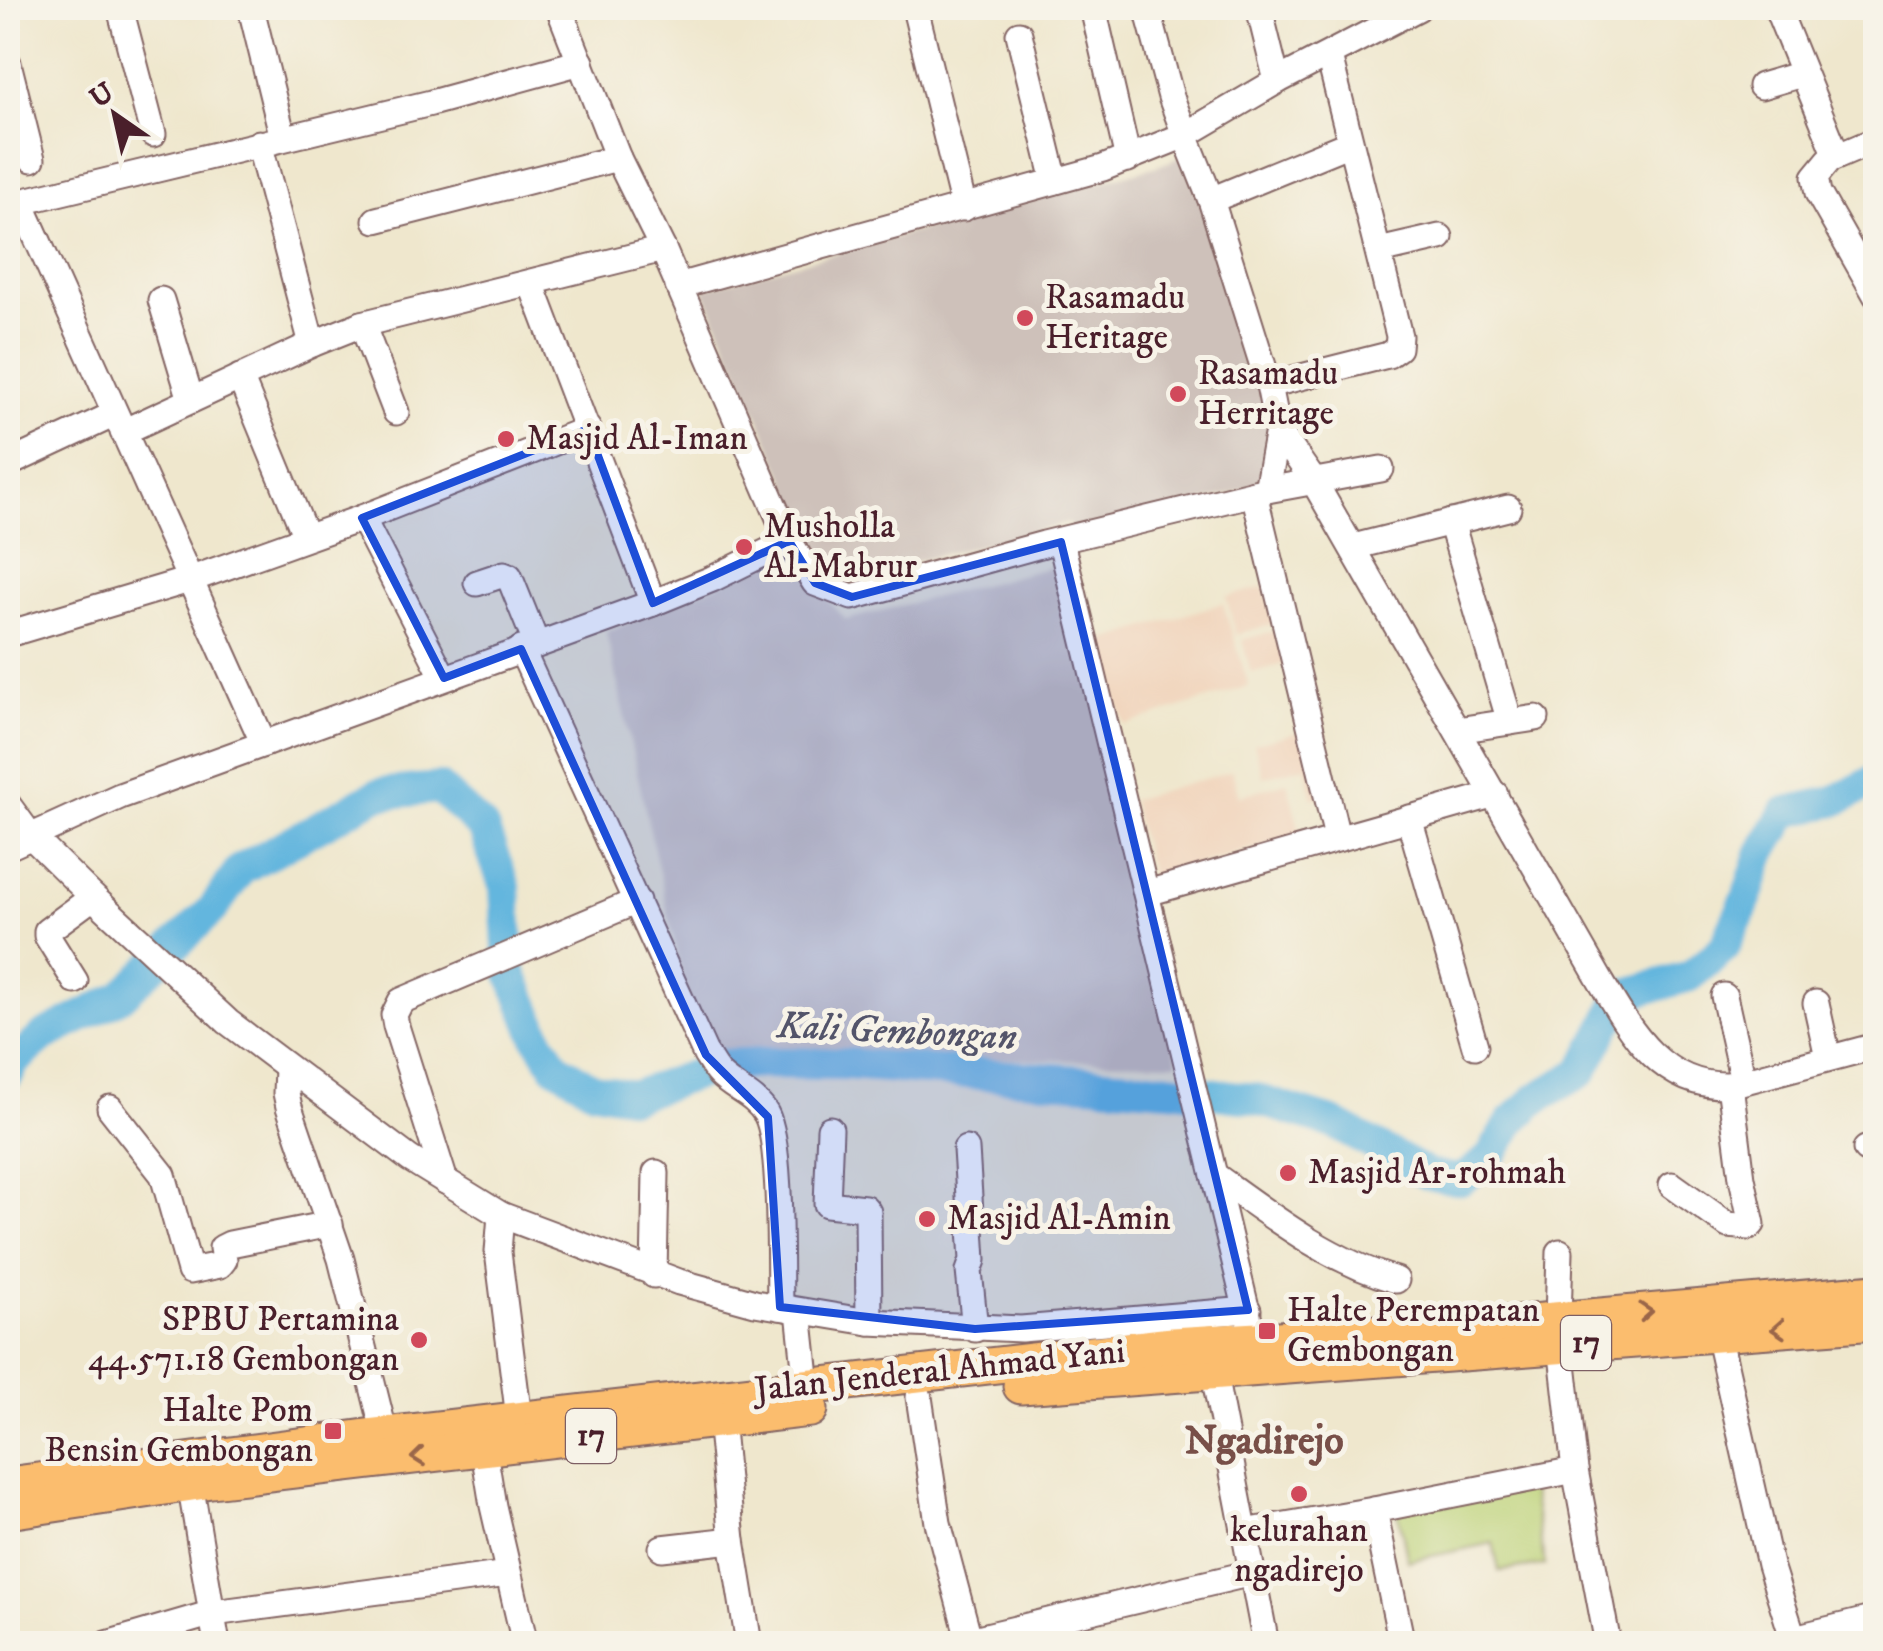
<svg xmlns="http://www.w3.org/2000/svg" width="1883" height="1651" viewBox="0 0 1883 1651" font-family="'IM FELL DW Pica',serif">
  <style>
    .built { fill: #f1d5bd }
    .industrial { fill: #cec1ba }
    .green { fill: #bbd175; stroke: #827850; stroke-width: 2.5 }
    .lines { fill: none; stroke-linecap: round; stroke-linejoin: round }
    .river { stroke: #63b6de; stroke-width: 32 }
    .minor-casing { stroke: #846564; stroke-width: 29 }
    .highway-casing { stroke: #846564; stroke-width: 39 }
    .minor { stroke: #fff; stroke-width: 25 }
    .highway { stroke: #fbbd6e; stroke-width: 35 }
    .oneway { stroke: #9a6649 }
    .marked { fill: #1d4ed8; fill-opacity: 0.2; stroke: #1d4ed8; stroke-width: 8; stroke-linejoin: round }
    .poi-dot { fill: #d1495b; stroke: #f7f3e8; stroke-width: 4 }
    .labels { text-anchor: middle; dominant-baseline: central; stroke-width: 10; stroke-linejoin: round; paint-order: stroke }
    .shield { fill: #f7f3e8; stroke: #7e5f64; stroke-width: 2.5 }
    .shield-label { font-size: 32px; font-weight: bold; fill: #4a1f2b }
    .poi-label { font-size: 35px; fill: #4a1f2b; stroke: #f7f3e8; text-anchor: start }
    .street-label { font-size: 35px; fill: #4a1f2b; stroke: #f7f3e8 }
    .water-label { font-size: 38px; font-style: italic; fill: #53546a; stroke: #f7f3e8 }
    .quarter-label { font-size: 40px; font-weight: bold; fill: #784f48; stroke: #f7f3e8 }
  </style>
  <rect width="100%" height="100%" fill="#f7f3e8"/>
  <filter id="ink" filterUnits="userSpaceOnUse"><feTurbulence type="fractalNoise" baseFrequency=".01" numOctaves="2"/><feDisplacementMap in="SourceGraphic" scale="20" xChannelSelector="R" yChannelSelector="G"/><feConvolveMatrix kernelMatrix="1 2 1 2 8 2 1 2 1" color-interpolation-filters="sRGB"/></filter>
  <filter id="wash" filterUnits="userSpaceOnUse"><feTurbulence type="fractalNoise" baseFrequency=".0048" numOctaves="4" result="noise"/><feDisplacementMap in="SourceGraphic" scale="40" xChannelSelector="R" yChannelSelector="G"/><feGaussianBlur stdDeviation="2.25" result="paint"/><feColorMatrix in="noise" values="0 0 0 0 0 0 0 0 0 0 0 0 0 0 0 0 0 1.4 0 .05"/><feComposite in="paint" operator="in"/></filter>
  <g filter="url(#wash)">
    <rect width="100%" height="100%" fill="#efe7cd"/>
    <g class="built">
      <polygon points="1264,587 1274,624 1236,634 1226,597"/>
      <polygon points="1223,603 1249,686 1125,725 1099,642"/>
      <polygon points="1278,630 1287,663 1251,673 1242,640"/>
      <polygon points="1304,731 1321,796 1313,798 1305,766 1263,777 1254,744"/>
      <polygon points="1232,771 1239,796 1287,782 1301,835 1152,877 1131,800"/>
    </g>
    <g class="industrial">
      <polygon points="1186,155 1281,440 1259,486 1075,536 1068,523 846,579 817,553 703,289 1158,166"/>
      <polygon points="788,555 846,620 1063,564 1178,1063 699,1052 606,632"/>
    </g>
    <polygon class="green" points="1530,1482 1545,1565 1499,1571 1493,1543 1408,1561 1397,1507"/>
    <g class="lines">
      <polyline class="river" points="8,1075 14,1062 44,1036 122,996 212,910 241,869 378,794 439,788 483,828 505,887 509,967 538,1038 556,1066 594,1089 634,1096 723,1065 763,1063 847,1064 1169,1088 1256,1099 1333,1123 1429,1175 1461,1180 1489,1159 1512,1121 1537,1098 1582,1072 1623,995 1690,976 1724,948 1747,898 1761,854 1786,812 1835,801 1876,780"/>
    </g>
  </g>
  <g filter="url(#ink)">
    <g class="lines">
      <defs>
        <g id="minor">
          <polyline points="120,8 153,134"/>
          <polyline points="251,8 283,138"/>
          <polyline points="559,8 618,158 663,249 789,541 815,583 852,597 1044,544 1267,490 1381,469"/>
          <polyline points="915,8 964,208"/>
          <polyline points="1093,8 1128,159"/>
          <polyline points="1259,8 1277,81"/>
          <path d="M1418,8L1277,81L1185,135L1211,200L1269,385L1278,430L1313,480L1600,980C1630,1031 1662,1088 1730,1085L1876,1046"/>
          <polyline points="1777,8 1837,156"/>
          <polyline points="1019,34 1055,181"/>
          <polyline points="8,63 32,159"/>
          <polyline points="1761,86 1802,74"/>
          <polyline points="1876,140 1829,160 1815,177 1818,193 1876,295"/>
          <polyline points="259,143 312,344"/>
          <polyline points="1211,200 1350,143"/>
          <polyline points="20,201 264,744"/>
          <polyline points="8,205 431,103 581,62"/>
          <polyline points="376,220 618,158"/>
          <polyline points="1379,251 1440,237"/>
          <polyline points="531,283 653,603"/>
          <polyline points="678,286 1103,168 1185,135 1171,97 1147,8"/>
          <polyline points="161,300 191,400"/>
          <polyline points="362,324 396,412"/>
          <polyline points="240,377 306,537"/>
          <polyline points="1269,385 1388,355 1398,348 1399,336 1329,56"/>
          <polyline points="123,432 312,344 362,324 663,249"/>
          <polyline points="8,464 115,414"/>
          <polyline points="1267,490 1278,430"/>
          <polyline points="1254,493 1337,837"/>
          <polyline points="362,518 444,678"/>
          <polyline points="1451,522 1510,722"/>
          <polyline points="1061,542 1250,1324"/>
          <polyline points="1353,547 1508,508"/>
          <polyline points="477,583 504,574 509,576 536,643"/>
          <polyline points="8,634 189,580 362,518 588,429"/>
          <path d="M521,649L706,1055C710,1061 714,1069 719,1074C733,1089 755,1095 766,1114C782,1143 779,1267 780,1307"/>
          <polyline points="1457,730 1536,718"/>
          <polyline points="8,805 30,835 93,897 228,1022 410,1159 501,1215 679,1282 755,1303 869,1322 1021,1329 1248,1310"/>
          <polyline points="1409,818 1475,1046"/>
          <polyline points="8,847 120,796 653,603 712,579 789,541"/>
          <polyline points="1147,893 1495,794"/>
          <polyline points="75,981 47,936 47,931 93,897"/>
          <polyline points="1724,996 1743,1081"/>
          <polyline points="1816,1003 1828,1057"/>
          <polyline points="287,1068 286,1093 289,1107 341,1259 385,1435"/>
          <polyline points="110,1108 163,1175 190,1271 220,1265 224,1260 222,1248 230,1244 330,1224"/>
          <polyline points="830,1129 827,1204 865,1208 868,1212 869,1322"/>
          <polyline points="966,1149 973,1260 969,1271 975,1329"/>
          <polyline points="1866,1149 1876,1148"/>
          <path d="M1214,1175C1271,1216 1329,1261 1396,1280"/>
          <polyline points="445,1181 396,1026 394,1015 401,1001 637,901"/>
          <polyline points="1672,1185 1728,1225 1749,1227 1752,1224 1742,1178 1730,1085"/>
          <polyline points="501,1215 498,1252 521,1434"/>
          <polyline points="654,1275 656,1173"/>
          <polyline points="799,1311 807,1386"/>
          <polyline points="1558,1319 1560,1252"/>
          <polyline points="1718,1334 1770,1565 1795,1644"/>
          <polyline points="1211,1359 1266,1644"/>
          <polyline points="919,1397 938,1523 969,1639"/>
          <polyline points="720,1419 732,1540 749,1644"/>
          <polyline points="481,1433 493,1506 525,1644"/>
          <polyline points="1575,1470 1608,1644"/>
          <polyline points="190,1483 217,1644"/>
          <polyline points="1244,1532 1374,1510"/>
          <polyline points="662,1548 732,1540"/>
          <polyline points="1794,1638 1876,1618"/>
          <polyline points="107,1644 213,1613 508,1574"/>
          <polyline points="952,1644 1252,1573"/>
          <polyline points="1402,1644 1374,1510 1575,1470 1561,1345"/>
        </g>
        <g id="highway">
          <polyline points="1021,1386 1876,1322"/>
          <polyline points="8,1485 366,1437 1172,1345 1449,1329 1876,1292"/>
          <polyline points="8,1511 211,1480 810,1409"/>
        </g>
      </defs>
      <use href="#minor" class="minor-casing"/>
      <use href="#highway" class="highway-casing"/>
      <use href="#minor" class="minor"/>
      <use href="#highway" class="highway"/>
    </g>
    <defs><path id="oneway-chevron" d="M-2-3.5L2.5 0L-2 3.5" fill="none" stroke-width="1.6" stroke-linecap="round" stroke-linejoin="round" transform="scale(2.5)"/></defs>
    <g class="oneway">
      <use href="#oneway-chevron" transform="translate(1646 1312) rotate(-4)"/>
      <use href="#oneway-chevron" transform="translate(1778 1329) rotate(176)"/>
      <use href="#oneway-chevron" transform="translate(418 1457) rotate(174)"/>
    </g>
  </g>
  <path class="marked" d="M588,429L653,603L789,541L815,583L852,597L1061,542L1248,1310L975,1329L780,1307L768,1117L706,1055L521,649L444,678L362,518Z"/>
  <g class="poi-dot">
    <circle cx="1025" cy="318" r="10"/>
    <circle cx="1178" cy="394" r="10"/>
    <circle cx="506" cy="439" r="10"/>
    <circle cx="744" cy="547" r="10"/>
    <circle cx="1288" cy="1173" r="10"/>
    <circle cx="927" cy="1219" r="10"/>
    <rect x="1257" y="1321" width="20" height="20" rx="5"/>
    <circle cx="419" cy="1340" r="10"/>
    <rect x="323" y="1421" width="20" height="20" rx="5"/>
    <circle cx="1299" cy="1494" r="10"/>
  </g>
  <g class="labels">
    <g class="shield">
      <rect x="1561" y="1316" width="50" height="54" rx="8"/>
      <rect x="566" y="1409" width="50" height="54" rx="8"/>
    </g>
    <g class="shield-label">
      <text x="1586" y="1343">17</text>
      <text x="591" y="1436">17</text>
    </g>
    <g class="poi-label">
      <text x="1045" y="298">Rasamadu<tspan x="1045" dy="40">Heritage</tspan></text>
      <text x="1198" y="374">Rasamadu<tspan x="1198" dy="40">Herritage</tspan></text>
      <text x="526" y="439">Masjid Al-Iman</text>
      <text x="764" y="527">Musholla<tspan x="764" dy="40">Al-Mabrur</tspan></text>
      <text x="1308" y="1173">Masjid Ar-rohmah</text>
      <text x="947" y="1219">Masjid Al-Amin</text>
      <text x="1287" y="1311">Halte Perempatan<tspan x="1287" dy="40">Gembongan</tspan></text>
      <text x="399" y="1320" text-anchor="end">SPBU Pertamina<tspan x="399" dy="40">44.571.18 Gembongan</tspan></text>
      <text x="313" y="1411" text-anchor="end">Halte Pom<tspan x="313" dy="40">Bensin Gembongan</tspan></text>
      <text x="1299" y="1531" text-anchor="middle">kelurahan<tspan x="1299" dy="40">ngadirejo</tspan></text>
    </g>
    <g class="street-label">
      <text transform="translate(940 1371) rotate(-6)">Jalan Jenderal Ahmad Yani</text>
    </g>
    <g class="water-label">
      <text transform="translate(897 1032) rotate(3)">Kali Gembongan</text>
    </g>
    <g class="quarter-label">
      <text x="1264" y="1442">Ngadirejo</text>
    </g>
  </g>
  <rect width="1883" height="1651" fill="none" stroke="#f7f3e8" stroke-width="40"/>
  <g transform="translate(115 115) rotate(326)" stroke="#f7f3e8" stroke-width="8" paint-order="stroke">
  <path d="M0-8L18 38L0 25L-18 38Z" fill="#4a1f2b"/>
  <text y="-15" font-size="28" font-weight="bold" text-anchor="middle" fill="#4a1f2b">U</text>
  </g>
</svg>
